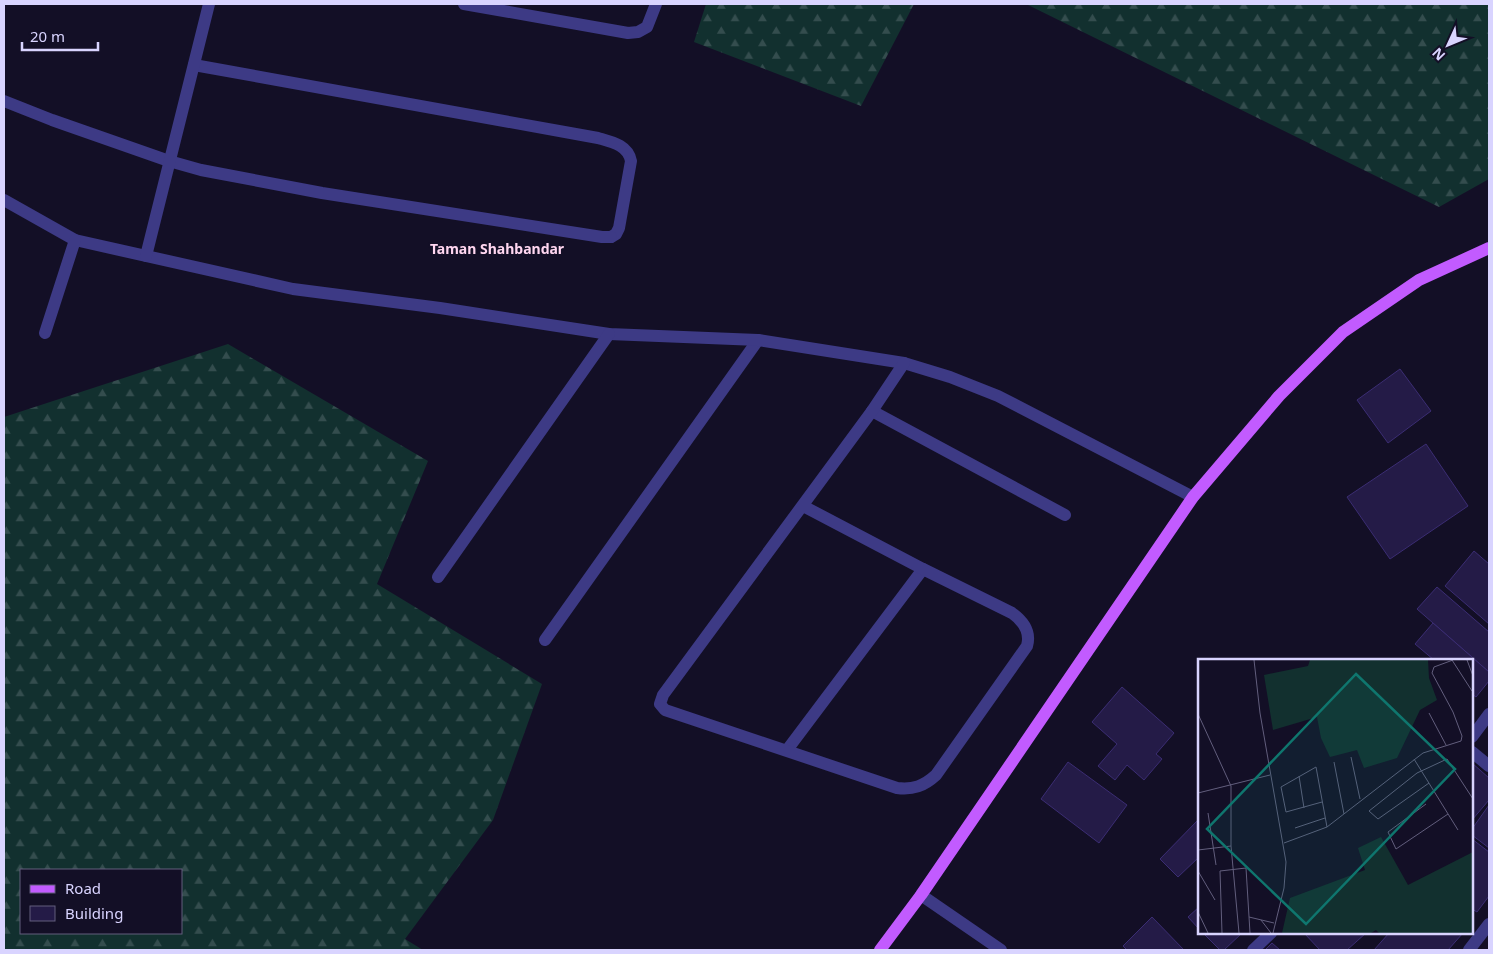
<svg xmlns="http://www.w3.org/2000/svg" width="1493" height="954" viewBox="0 0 1493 954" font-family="'Noto Sans',sans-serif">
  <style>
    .forest { fill: url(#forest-firs); fill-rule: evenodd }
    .building { fill: #241b47; stroke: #3b2d73 }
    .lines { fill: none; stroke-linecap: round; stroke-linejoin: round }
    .service { stroke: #3d3a85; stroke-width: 12 }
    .minor { stroke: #3d3a85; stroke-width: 12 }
    .tertiary { stroke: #3d3a85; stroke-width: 12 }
    .primary { stroke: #c25bff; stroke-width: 12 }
    .labels { text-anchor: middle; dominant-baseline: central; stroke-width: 4; stroke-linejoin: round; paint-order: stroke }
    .neighbourhood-label { font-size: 14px; font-weight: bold; fill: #ffd6f0; stroke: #130f26 }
    .inset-road { fill: none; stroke: #625e7d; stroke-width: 1 }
    .view { fill: #0f766e; fill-opacity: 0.15; stroke: #0f766e; stroke-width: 2.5 }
    .inset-edge { fill: none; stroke: #d9d4ff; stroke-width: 2.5 }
  </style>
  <defs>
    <pattern id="forest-firs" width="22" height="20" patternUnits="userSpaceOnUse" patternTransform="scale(1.25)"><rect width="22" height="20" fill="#12302f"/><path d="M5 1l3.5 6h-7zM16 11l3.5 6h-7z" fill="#344d4e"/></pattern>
  </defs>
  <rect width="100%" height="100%" fill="#130f26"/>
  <g class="forest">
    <polygon points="706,4 914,4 861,106 694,42"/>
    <polygon points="1026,4 1489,4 1489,179 1439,207"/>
    <path d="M228,344L428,461L377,584L542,684L493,820L405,939L423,950H4V417ZM21,870H181V933H21Z"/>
  </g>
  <g class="building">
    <polygon points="1400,369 1431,411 1388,443 1357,400"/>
    <polygon points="1426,444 1468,506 1390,559 1347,497"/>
    <polygon points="1474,551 1489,564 1489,624 1445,586"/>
    <polygon points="1437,587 1489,632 1489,672 1417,609"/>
    <polygon points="1433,623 1489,672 1489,681 1476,697 1472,694 1472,660 1434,660 1415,644"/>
    <polygon points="1122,687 1174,733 1156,754 1162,759 1144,780 1127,765 1115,780 1098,766 1117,744 1092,722"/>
    <polygon points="1068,762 1127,805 1099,843 1041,799"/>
    <polygon points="1472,763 1489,778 1489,800 1472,820"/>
    <polygon points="1489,805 1489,848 1472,835 1472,829"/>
    <polygon points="1199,819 1199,857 1178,877 1160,859"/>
    <polygon points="1472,839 1489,852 1489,896 1477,912 1472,909"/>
    <polygon points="1199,907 1199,929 1188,917"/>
    <polygon points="1152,917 1184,950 1127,950 1123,946"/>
    <polygon points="1203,933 1242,933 1224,950 1220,950"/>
    <polygon points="1304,933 1366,933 1347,950 1320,950"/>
    <polygon points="1389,933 1463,933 1448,950 1374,950"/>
    <polygon points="1272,943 1280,950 1265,950"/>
  </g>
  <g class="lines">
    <g class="service">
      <path d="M194,65L598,138C612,142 628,145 631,161L619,228L616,234L611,237"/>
      <polyline points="545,640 758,340"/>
      <polyline points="1472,737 1489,714"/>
      <polyline points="787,750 923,569"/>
    </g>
    <g class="minor">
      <polyline points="464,4 628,33 638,32 647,27 656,4"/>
      <polyline points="4,101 52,120 169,161 201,170 322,193 602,237 611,237"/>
      <polyline points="4,200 75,240 293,289 440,308 609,334 758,340 904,363 950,377 998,396 1193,497"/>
      <polyline points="146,256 209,4"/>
      <polyline points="45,333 75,240"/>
      <polyline points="872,411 1065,515"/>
      <path d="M803,506L923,569L1012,613C1023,621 1031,632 1027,646L936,775C924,786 913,790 897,788L665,710L660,704L663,695L872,411L904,363"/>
      <polyline points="438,577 609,334"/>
      <polyline points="1472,752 1489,766"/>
      <polyline points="1253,950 1271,933"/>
      <polyline points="1469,950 1489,924"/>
    </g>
    <polyline class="tertiary" points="921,895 1001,950"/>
    <polyline class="primary" points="880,950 921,895 1193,497 1279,396 1343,332 1419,280 1489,248"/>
  </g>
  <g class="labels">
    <g class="neighbourhood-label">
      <text x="497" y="248">Taman Shahbandar</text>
    </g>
  </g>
  <g transform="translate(1198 659)">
    <rect width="275" height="275" fill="#130f26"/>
    <path d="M112,1H230L231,19L239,41L222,51L199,99L166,109L159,91L132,98L123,79L119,58L75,71L66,16L110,7ZM183,178L210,226L275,193V274H181L178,271L173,274H84L92,239L167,211L160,189Z" fill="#12302f"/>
    <path class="inset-road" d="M56,1L62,54L88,203L86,229L75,274M254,1L274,32M269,1L275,17M231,54L248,86M0,55L33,127V187L41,274M153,98L162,140M216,100L260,171M136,103L146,155M101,117L106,149M231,124L180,160L171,152L219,114L249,100L275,140M0,134L72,116M124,143L88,153L83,128L118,108L129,168M228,145L190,173L198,190L250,155M10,154L18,206M97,169L127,159M86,184L129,168L225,94L263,82L264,77L255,53L234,14L236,8L255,1M0,191L33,187M0,212L17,241M0,253L10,274M51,258L76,264M63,261L73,274M24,274L22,212L48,209L52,274"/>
    <path class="view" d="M158,15L257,110L108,265L9,170Z"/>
    <rect width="275" height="275" class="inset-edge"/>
  </g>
  <rect width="1493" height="954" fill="none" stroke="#d9d4ff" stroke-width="10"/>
  <rect x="20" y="869" width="162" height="65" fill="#130f26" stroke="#625e7d"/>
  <rect x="30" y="885" width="25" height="8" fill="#c25bff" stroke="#625e7d"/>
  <text x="65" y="894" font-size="15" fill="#d9d4ff">Road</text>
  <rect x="30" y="906" width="25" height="15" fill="#241b47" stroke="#625e7d"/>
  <text x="65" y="919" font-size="15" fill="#d9d4ff">Building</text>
  <g transform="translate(1448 45) rotate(226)" stroke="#130f26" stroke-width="4" paint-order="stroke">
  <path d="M0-4L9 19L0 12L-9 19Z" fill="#d9d4ff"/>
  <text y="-8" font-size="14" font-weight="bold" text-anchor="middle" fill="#d9d4ff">N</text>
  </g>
  <path d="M22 42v8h76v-8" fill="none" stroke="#d9d4ff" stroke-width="2.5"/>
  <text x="30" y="42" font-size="15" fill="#d9d4ff" stroke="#130f26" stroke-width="4" paint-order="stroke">20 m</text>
</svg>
